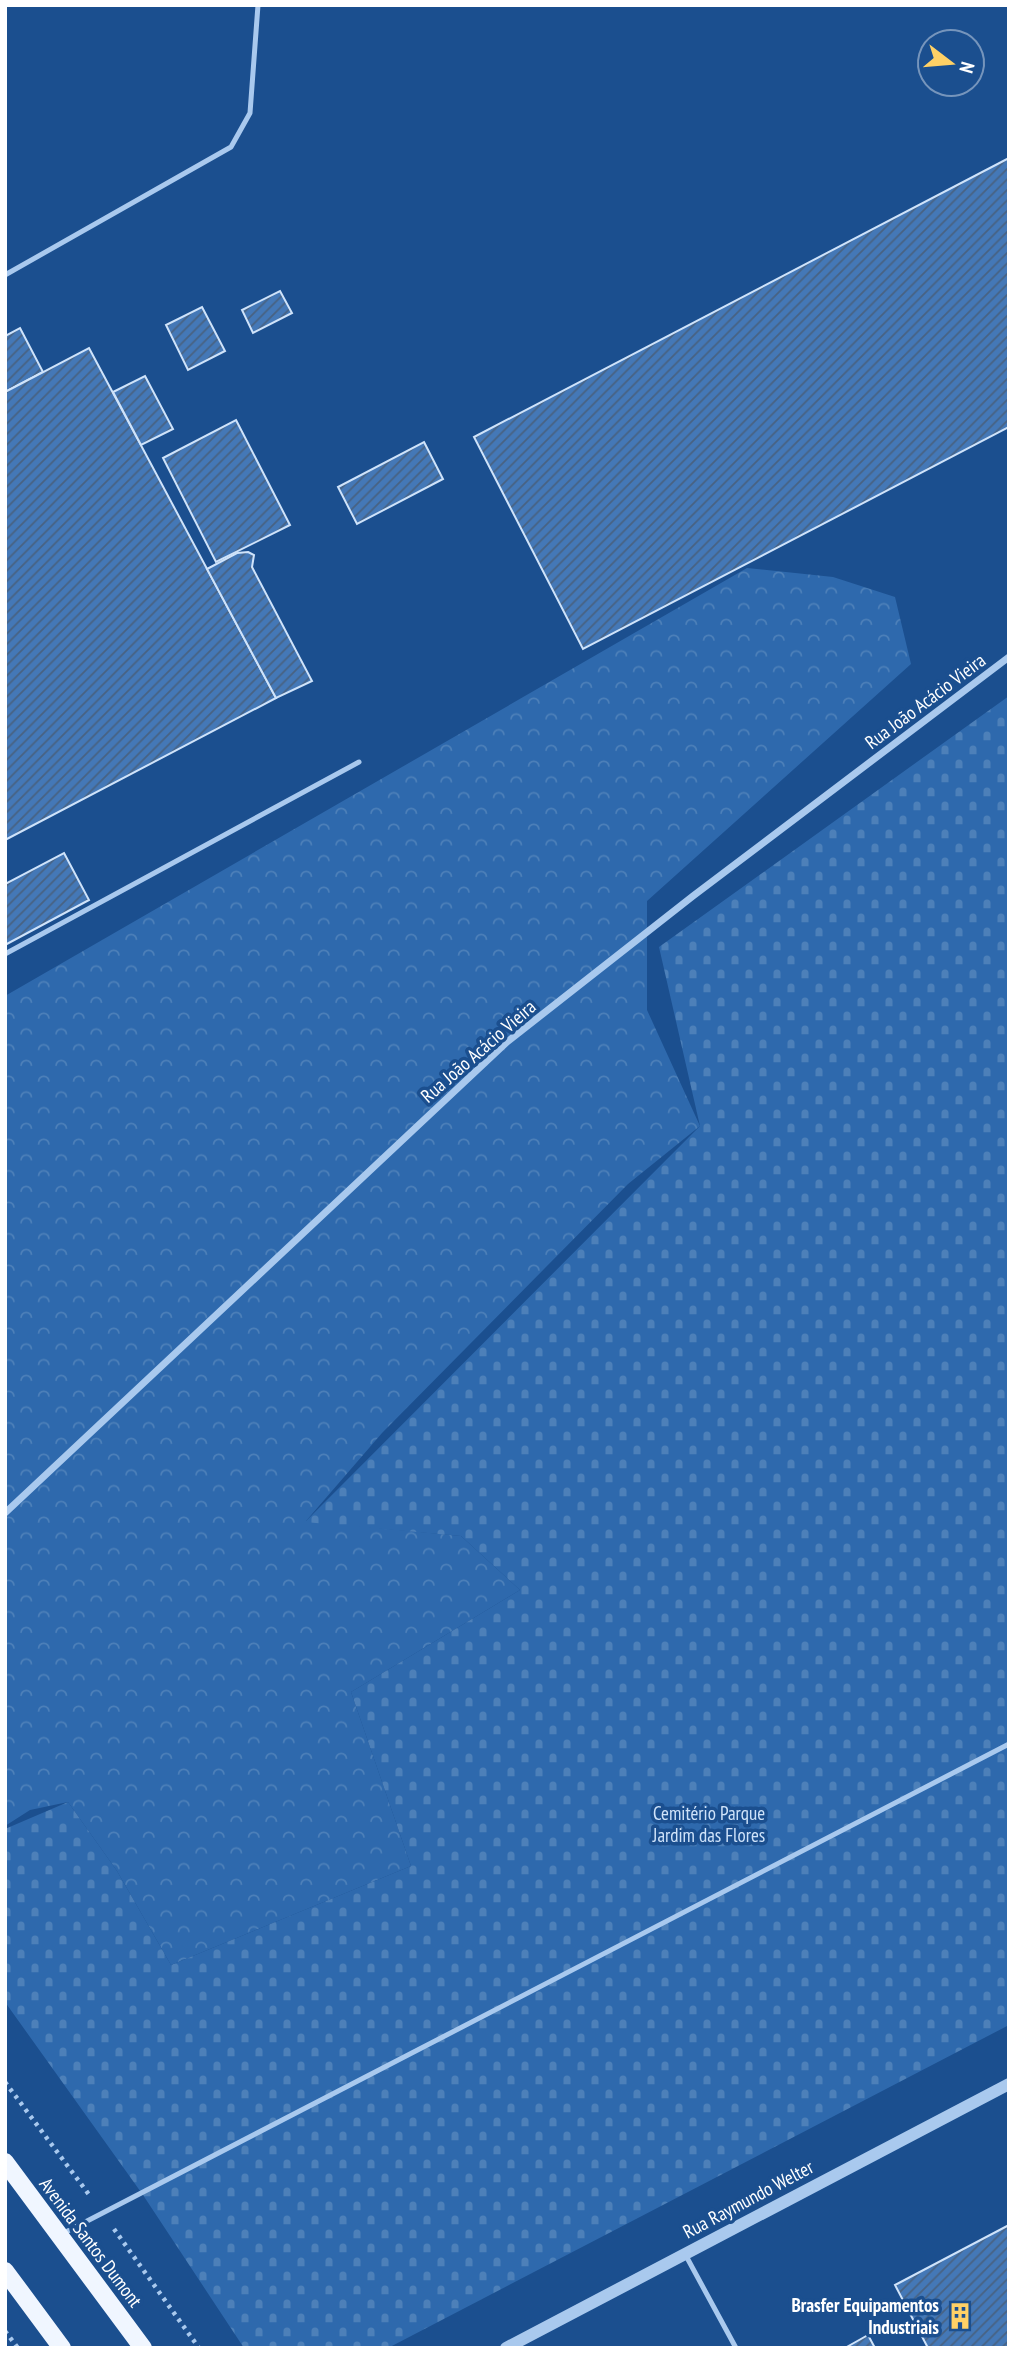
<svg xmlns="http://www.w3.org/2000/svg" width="1014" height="2353" viewBox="0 0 1014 2353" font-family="'PT Sans Narrow',sans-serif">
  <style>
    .forest { fill: url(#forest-crowns) }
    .cemetery { fill: url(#cemetery-stones) }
    .building { fill: url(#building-hatch); stroke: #cfe3fa; stroke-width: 2 }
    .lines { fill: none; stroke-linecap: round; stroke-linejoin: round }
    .path { stroke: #a9c9ee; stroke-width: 4.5; stroke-dasharray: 3.5 5; stroke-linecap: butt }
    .service { stroke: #a9c9ee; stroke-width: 5 }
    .minor { stroke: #a9c9ee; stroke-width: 7 }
    .tertiary { stroke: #a9c9ee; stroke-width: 12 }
    .primary { stroke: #f0f6ff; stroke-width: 18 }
    .labels { text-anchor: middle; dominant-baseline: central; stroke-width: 7; stroke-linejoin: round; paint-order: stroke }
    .street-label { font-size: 19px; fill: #fff; stroke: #1b4f8f }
    .park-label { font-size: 19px; fill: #cfe3fa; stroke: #1b4f8f }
    .poi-label { font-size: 19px; font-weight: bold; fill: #fff; stroke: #1b4f8f; text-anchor: end }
  </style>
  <defs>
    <pattern id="forest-crowns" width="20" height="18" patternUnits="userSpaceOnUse" patternTransform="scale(1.75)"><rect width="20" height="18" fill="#2e69ad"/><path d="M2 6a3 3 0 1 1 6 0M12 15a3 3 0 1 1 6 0" fill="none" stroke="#4d80b9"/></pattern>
    <pattern id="cemetery-stones" width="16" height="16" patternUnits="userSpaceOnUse" patternTransform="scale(1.75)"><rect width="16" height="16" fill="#2e69ad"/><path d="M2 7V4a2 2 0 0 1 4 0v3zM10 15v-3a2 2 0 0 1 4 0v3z" fill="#4d80b9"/></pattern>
    <pattern id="building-hatch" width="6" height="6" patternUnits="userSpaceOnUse" patternTransform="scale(1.75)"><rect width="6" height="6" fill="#4478b7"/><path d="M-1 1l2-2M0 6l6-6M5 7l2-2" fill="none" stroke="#486282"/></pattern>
  </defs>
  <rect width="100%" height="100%" fill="#1b4f8f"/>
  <polygon class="forest" points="747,568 833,577 895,597 911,664 647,901 647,1010 700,1126 628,1184 382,1433 306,1521 461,1536 520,1590 351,1692 411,1866 171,1965 117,1871 68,1802 30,1810 5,1826 5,996"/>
  <polygon class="cemetery" points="1009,696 1009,2025 388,2348 244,2348 143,2195 5,2002 5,1829 68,1802 117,1871 171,1965 411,1866 351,1692 520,1590 461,1536 305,1522 700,1126 659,947"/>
  <g class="building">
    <polygon points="1009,158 1009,427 583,649 474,437"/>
    <polygon points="280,291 292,313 253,333 242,310"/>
    <polygon points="202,307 225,351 188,370 166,325"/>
    <polygon points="20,328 43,372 5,392 5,336"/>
    <polygon points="89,348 276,698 5,840 5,392"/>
    <polygon points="145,376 173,429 141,445 113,392"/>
    <polygon points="236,420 290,525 216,562 163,458"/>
    <polygon points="424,442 443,479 357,524 338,487"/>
    <polygon points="248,552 254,555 252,567 312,681 276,698 207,569 237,553"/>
    <polygon points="64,853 89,900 5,945 5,884"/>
    <polygon points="1009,2225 1009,2348 928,2348 895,2285"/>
    <polygon points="868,2335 875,2348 845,2348"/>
  </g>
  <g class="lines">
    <g class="path">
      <polyline points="5,2082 90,2196"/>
      <polyline points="114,2229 199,2348"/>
      <polyline points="5,2331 18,2348"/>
    </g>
    <g class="service">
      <polyline points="5,275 231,147 250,113 258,5"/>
      <polyline points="5,954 359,762"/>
      <polyline points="62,2234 1009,1744"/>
      <polyline points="685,2254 736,2348"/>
    </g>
    <polyline class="minor" points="5,1513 507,1042 693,896 1009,657"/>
    <polyline class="tertiary" points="506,2348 1009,2084"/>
    <g class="primary">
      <polyline points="5,2162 143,2348"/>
      <polyline points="5,2271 62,2348"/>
    </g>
  </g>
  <defs>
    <symbol id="building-bare" viewBox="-9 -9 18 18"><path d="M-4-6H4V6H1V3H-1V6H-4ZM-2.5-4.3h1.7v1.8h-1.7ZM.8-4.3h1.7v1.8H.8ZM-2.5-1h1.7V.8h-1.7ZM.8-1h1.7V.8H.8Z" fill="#ffd166" stroke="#1b4f8f" stroke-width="2.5" paint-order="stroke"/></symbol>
  </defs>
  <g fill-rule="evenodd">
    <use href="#building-bare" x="941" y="2297" width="38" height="38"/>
  </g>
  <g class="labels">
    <g class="street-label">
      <text transform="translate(925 701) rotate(-37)">Rua João Acácio Vieira</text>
      <text transform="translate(478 1051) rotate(-41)">Rua João Acácio Vieira</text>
      <text transform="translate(748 2199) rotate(-28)">Rua Raymundo Welter</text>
      <text transform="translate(91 2242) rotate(53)">Avenida Santos Dumont</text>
    </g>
    <g class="park-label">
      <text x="709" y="1813">Cemitério Parque<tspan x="709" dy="22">Jardim das Flores</tspan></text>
    </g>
    <g class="poi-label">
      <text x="939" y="2305">Brasfer Equipamentos<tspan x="939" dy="22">Industriais</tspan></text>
    </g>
  </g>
  <rect width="1014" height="2353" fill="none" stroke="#ffffff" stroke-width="14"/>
  <g transform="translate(951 63) rotate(106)"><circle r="33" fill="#1b4f8f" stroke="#7695bc" stroke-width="2"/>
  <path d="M0-5L12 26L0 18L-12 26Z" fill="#ffd166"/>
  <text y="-10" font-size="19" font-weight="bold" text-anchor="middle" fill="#ffffff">N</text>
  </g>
</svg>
